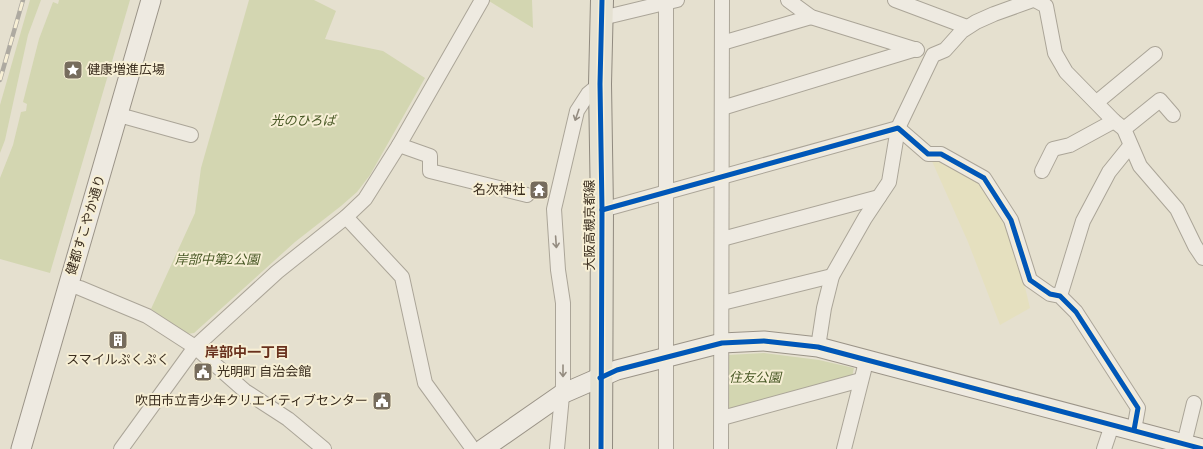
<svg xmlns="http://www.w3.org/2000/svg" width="1203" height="449" viewBox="0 0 1203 449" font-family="Spectral,'Noto Sans JP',serif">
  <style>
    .farmland { fill: #e5e0bf }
    .green { fill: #d3d6b1 }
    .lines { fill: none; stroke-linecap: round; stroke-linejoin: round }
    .street-casing { stroke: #aba598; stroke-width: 16 }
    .secondary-casing { stroke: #9b9488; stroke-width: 21 }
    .primary-casing { stroke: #908a7f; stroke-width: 24 }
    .street { stroke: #eeeae1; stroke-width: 14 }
    .secondary { stroke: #eeeae1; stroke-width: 19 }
    .primary { stroke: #e5e1d2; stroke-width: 22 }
    .rail-casing { stroke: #aeaaa1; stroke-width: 4.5 }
    .rail { stroke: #f7efd5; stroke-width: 3; stroke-dasharray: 9; stroke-linecap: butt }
    .cycleway-casing { stroke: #f7efd5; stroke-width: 8 }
    .cycleway { stroke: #0057b8; stroke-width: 5 }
    .oneway { stroke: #948c80 }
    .labels { text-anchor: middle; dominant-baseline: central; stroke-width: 4; stroke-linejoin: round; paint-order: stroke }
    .poi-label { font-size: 13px; fill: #3b2e1f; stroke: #f7efd5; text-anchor: start }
    .park-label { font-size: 13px; font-style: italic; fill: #485825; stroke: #f7efd5 }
    .street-label { font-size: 13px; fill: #3b2e1f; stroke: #f7efd5 }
    .neighbourhood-label { font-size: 14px; font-weight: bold; fill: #69311d; stroke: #f7efd5 }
  </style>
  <rect width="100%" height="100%" fill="#e5e0cf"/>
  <polygon class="farmland" points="931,159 939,160 980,180 1006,223 1020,266 1030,308 1000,325 968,242"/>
  <g class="green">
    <polygon points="30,0 41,0 28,35 5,140 0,153 0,105"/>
    <polygon points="59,0 130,0 50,273 0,259 0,178 13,145 21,112 26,111 27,104 23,102 39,39 53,2 58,4"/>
    <polygon points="249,0 314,0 336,11 325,39 383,51 425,78 370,175 357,192 341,206 295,242 194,333 187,334 151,309 195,213 201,168"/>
    <polygon points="490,0 532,0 533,28 489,1"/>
    <polygon points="764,353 819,360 854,368 852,377 731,411 727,408 728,355"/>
  </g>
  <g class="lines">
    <defs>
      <g id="street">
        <polyline points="788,0 811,17 917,50"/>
        <polyline points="895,0 967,27"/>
        <polyline points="1035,0 1046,6 1055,53 1066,72 1114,121 1124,129 1140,166 1177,209 1195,246 1203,258"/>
        <polyline points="602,18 677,0"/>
        <polyline points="722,43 811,17"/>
        <polyline points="1097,102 1155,54"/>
        <polyline points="722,108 916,49"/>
        <polyline points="119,115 191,135"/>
        <polyline points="1124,129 1160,100 1173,115"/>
        <polyline points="399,145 430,156 430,171 527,195"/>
        <polyline points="1042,171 1053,149 1070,145 1114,121"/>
        <polyline points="602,210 898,128 928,154 941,154 984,178 1011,220 1030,280 1050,294 1060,296 1076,312 1138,408 1134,430"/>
        <polyline points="346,217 402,277 425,383 473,449"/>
        <polyline points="722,239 879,197"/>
        <polyline points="68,285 80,288 147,316 195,347 245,391 288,419 324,449"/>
        <polyline points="1060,296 1083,221 1109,172 1130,146"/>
        <polyline points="722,303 832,276"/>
        <polyline points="818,347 824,308 832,276 865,218 889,182 898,128 933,55 945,50 962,31 976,22 994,14 1033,0"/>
        <polyline points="722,418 861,380"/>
        <polyline points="1184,444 1194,403"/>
        <polyline points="121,449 195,347 277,272 346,217 365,199 399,145 482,0"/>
        <polyline points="557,449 563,385 563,303 558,270 554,209 577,111 588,94 600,84"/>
        <polyline points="666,449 666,3"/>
        <polyline points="721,449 722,0"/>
        <polyline points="844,449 864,370 865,360"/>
        <polyline points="1104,449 1112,425"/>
      </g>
      <g id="secondary">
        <polyline points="21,449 151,0"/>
        <polyline points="483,449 562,394 617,370 722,343 764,341 818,347 1203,449"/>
      </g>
      <polyline id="primary" points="601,449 602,210 600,84 602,0"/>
    </defs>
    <use href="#street" class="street-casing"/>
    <use href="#secondary" class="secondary-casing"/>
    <use href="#primary" class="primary-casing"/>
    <use href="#street" class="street"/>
    <use href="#secondary" class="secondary"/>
    <use href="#primary" class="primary"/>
    <defs>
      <polyline id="rail" points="0,80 23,0"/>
    </defs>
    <use href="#rail" class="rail-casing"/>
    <use href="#rail" class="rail"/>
    <defs>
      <g id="cycleway">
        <polyline points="602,210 898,128 928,154 941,154 984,178 1011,220 1030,280 1050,294 1060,296 1076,312 1138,408 1134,430"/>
        <polyline points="600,378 617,370 722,343 764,341 818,347 1203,449"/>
        <polyline points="601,449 602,210 600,84 602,0"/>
      </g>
    </defs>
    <use href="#cycleway" class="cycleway-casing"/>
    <use href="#cycleway" class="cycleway"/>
  </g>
  <defs><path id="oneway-shaft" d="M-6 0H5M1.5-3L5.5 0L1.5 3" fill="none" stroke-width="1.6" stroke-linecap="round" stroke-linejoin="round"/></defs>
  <g class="oneway">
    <use href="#oneway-shaft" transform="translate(577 115) rotate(109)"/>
    <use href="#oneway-shaft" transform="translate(556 242) rotate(86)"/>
    <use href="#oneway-shaft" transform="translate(563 371) rotate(90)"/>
  </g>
  <defs>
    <symbol id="sight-square" viewBox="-11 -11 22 22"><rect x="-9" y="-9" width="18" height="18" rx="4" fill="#766c5d" stroke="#f7efd5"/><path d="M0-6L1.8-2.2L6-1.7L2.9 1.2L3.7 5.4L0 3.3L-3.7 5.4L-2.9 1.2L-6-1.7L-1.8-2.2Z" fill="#fff"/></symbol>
    <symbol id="temple-square" viewBox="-11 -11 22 22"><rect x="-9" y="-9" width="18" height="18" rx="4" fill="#766c5d" stroke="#f7efd5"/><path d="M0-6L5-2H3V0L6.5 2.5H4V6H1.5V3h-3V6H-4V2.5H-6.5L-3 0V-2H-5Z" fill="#fff"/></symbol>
    <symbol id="building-square" viewBox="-11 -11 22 22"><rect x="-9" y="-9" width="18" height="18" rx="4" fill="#766c5d" stroke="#f7efd5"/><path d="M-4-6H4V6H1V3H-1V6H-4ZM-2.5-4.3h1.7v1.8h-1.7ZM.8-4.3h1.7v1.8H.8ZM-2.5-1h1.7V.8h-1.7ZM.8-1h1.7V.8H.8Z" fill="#fff"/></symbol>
    <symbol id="civic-square" viewBox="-11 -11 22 22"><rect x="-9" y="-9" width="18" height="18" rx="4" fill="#766c5d" stroke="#f7efd5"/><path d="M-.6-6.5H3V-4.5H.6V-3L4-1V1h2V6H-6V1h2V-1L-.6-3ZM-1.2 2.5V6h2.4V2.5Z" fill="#fff"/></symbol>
  </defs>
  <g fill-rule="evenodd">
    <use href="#sight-square" x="62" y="59" width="22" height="22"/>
    <use href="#temple-square" x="528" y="179" width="22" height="22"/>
    <use href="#building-square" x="107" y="329" width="22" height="22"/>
    <use href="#civic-square" x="192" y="361" width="22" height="22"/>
    <use href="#civic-square" x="371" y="390" width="22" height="22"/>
  </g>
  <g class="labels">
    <g class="poi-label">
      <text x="87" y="70">健康増進広場</text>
      <text x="525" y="190" text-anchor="end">名次神社</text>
      <text x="118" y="360" text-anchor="middle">スマイルぷくぷく</text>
      <text x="217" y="372">光明町 自治会館</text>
      <text x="368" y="401" text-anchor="end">吹田市立青少年クリエイティブセンター</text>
    </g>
    <g class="park-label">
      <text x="303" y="121">光のひろば</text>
      <text x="217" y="260">岸部中第2公園</text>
      <text x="755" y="378">住友公園</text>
    </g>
    <g class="street-label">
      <text transform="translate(86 225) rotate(-73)">健都すこやか通り</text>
      <text transform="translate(590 225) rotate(-90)">大阪高槻京都線</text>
    </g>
    <g class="neighbourhood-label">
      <text x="247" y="352">岸部中一丁目</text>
    </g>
  </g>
</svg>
